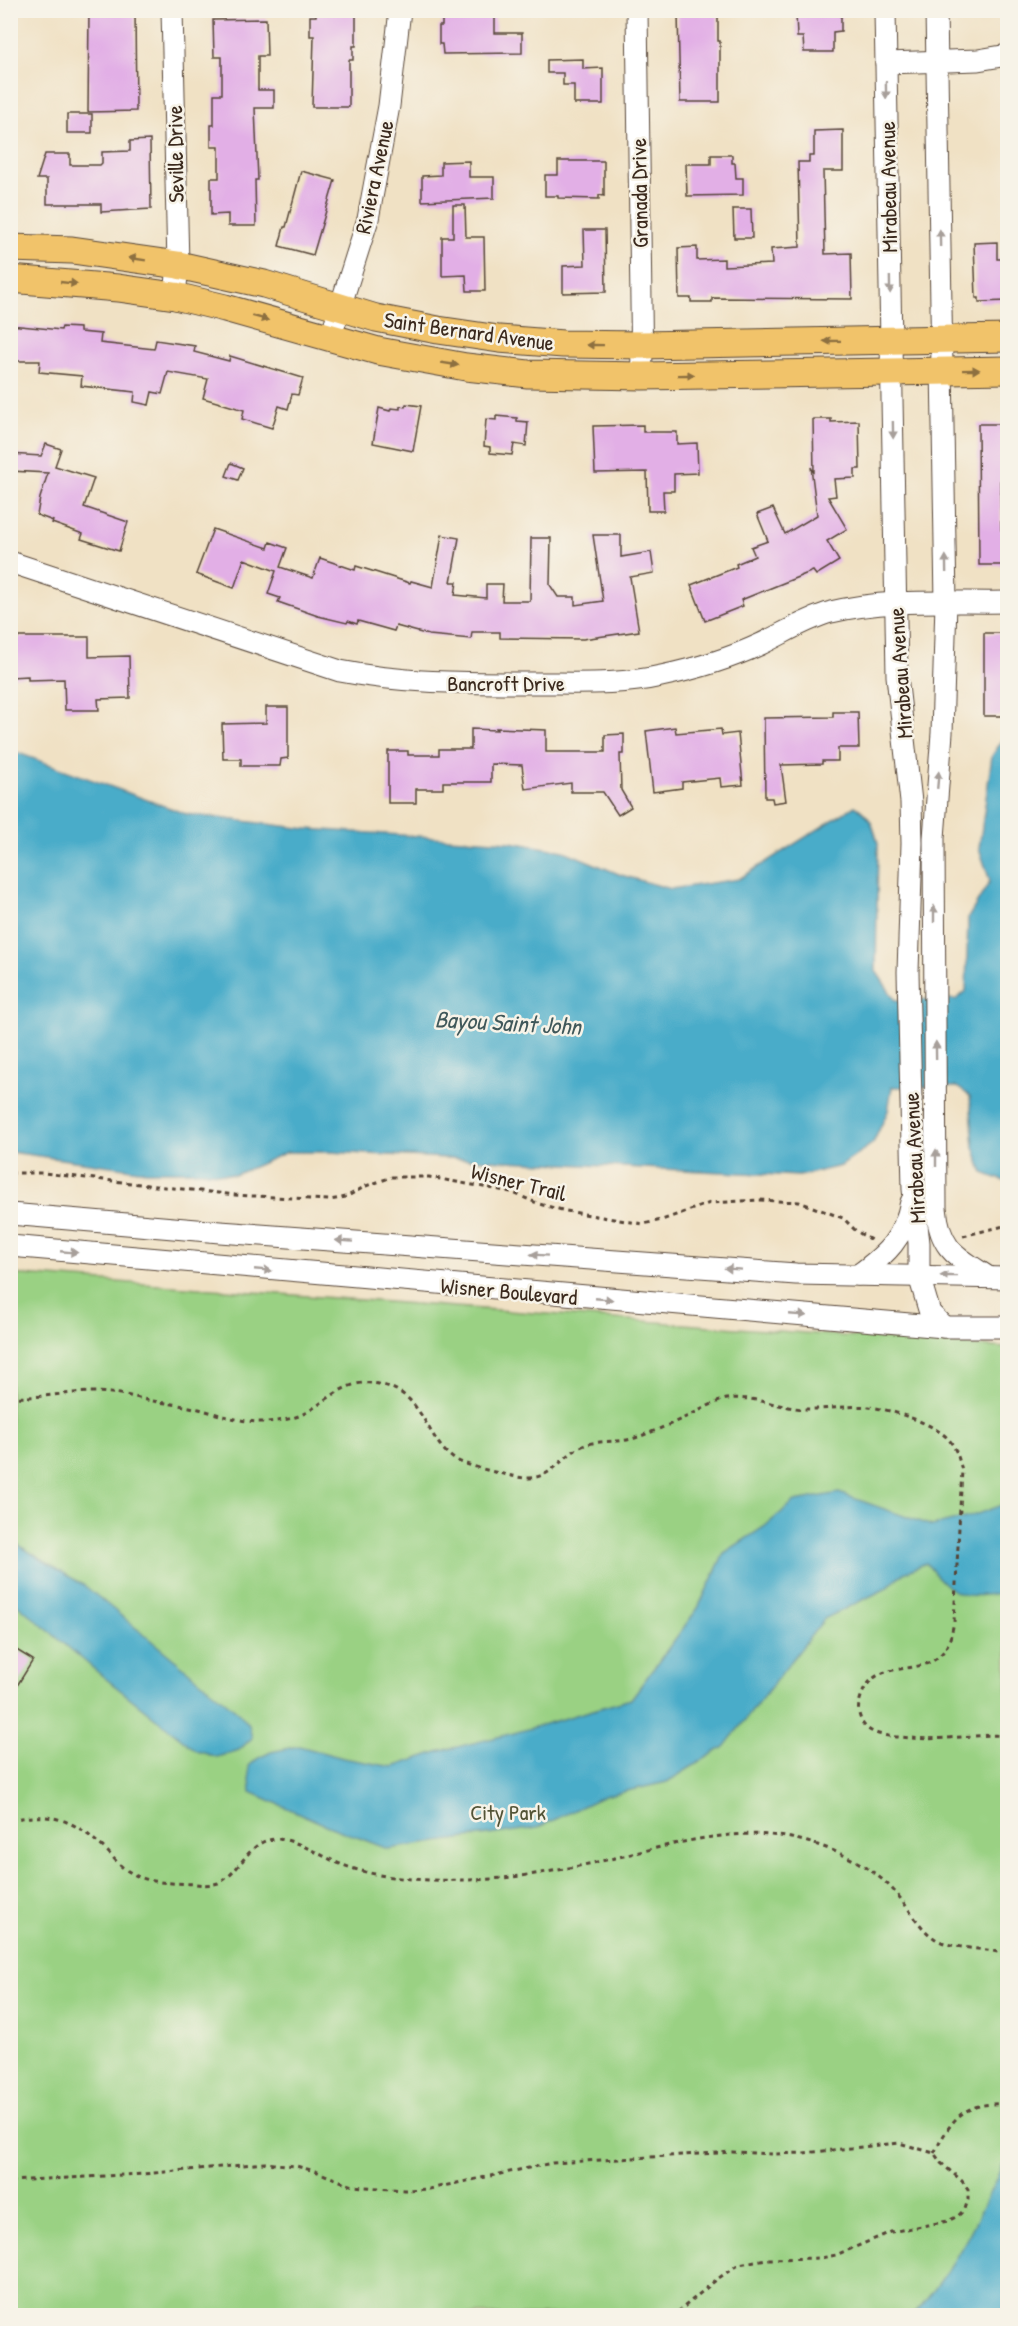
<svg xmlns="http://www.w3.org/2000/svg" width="1018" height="2326" viewBox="0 0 1018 2326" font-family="'Patrick Hand',sans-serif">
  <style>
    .green { fill: #9ad183; stroke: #6a7e50; stroke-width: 1.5 }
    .water { fill: #49acc9; stroke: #426b74; stroke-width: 1.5 }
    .building { fill: #e2afe6 }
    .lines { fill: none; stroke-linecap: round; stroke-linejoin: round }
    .minor-casing { stroke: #564537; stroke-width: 23 }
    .major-casing { stroke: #564537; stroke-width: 29 }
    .path { stroke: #564537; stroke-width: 3; stroke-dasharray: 4.5 4.5; stroke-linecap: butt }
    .minor { stroke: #fff; stroke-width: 21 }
    .major { stroke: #f1c36a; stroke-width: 27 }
    .oneway { fill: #a79f9a }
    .oneway2 { fill: #8d6f40 }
    .labels { text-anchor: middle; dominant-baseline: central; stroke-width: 5; stroke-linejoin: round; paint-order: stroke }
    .street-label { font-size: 22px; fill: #3b2a1e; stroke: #f7f3e8 }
    .park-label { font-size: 22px; fill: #535437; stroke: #f7f3e8 }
    .water-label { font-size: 24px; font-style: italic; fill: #40585a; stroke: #f7f3e8 }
  </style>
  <rect width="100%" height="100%" fill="#f7f3e8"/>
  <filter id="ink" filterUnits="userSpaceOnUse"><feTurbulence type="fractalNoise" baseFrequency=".0167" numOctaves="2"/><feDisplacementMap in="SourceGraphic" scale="12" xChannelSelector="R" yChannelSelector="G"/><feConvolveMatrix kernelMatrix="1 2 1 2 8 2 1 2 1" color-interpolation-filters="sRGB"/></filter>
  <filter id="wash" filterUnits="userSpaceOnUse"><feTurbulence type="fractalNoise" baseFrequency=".008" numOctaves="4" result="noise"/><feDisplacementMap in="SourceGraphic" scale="24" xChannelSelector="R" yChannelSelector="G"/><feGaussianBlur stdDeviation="1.35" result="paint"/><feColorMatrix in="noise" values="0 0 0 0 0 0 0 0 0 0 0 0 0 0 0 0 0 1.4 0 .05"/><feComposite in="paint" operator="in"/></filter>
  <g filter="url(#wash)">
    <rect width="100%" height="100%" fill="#f0e1c4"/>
    <polygon class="green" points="10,1274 1007,1348 1007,2315 11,2315"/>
    <g class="water">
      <path d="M1007,733V1182L983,1173L974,1147L970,1096L957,1087H892L888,1111L873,1143L841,1166L799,1176L329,1152H287L235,1175L201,1171H146L11,1152L10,750L186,814L307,829L510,842L564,851L621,875L671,889L739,879L855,806C871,816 873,826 878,843L876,971L895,1000L957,999L966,991L968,918L990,881L979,848L992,756Z"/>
      <path d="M839,1493L932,1526L969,1517L1007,1503V1592C962,1599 955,1599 926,1563L904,1573L885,1589L824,1619L724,1747L667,1782L604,1796L537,1828L388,1849L328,1826L251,1792L249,1766L257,1759L271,1752L299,1746L343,1758L393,1767L437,1752L514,1733L631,1699L698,1608L724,1553L764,1527L795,1501Z"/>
      <polygon points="10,1540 85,1586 239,1713 249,1725 252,1738 239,1750 217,1757 197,1751 100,1674 11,1599"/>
      <path d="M1007,2162V2315H913C954,2271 978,2219 1003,2164Z"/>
    </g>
    <g id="blocks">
      <g class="building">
        <polygon points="89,10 135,10 136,111 88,112"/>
        <polygon points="316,10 356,10 356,46 353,46 353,60 349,60 349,107 312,107 314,36 310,36 310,16 316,16"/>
        <polygon points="841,12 841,31 833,32 833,52 804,52 803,37 797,37 796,13"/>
        <polygon points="678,14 718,14 718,41 720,41 720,102 680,102"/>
        <polygon points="495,15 495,33 522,33 522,53 443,54 442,44 439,44 439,26 442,26 442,16"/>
        <polygon points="266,19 267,56 258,56 258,90 274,90 274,108 255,108 258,180 255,180 256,226 228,226 228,214 211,215 211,178 219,178 219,147 211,147 211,125 214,125 214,94 222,94 222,57 214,57 213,20"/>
        <polygon points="583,59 583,69 603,68 603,104 574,104 574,85 563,85 563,73 547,73 547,60"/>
        <rect x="67" y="114" width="25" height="19"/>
        <polygon points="843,130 843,171 823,171 825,254 851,253 852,299 712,298 712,302 691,302 691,298 679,298 678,248 697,247 697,260 724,259 724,266 772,264 771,249 800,247 798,162 809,162 809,156 814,156 814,131"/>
        <polygon points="150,140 151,209 101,212 101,204 47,204 47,179 37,179 45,154 70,154 70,165 100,165 102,163 102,152 130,151 130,141"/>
        <polygon points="711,155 732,155 732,163 735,163 736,178 743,178 743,195 687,196 686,164 711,164"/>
        <polygon points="469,161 469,177 494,177 494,198 422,201 422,176 441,175 441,162"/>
        <polygon points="558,161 604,161 604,196 599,195 599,199 558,198 558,196 545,196 545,175 558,175"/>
        <polygon points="301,171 335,180 313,255 279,246 284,227 286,227"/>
        <polygon points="453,205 465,205 466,237 484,237 485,291 467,291 466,275 442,276 442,237 453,237"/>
        <polygon points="733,209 751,209 752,238 734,238"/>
        <polygon points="584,230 605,230 606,292 563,293 563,266 585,265"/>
        <polygon points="997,242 997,259 1008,259 1008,301 979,302 979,298 976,298 974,243"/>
        <polygon points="10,325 61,330 62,327 80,328 80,332 101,334 100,343 154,349 156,340 195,346 194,352 229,361 230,356 303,378 298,395 292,394 288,409 279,406 272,428 242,419 244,410 203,398 208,379 168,372 162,394 152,392 149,405 134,402 135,392 81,386 82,376 39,372 40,361 10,361"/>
        <polygon points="406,404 421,406 413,451 373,443 379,408 390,411 391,408 400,409 400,406 405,407"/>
        <polygon points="496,416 517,418 517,421 528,422 526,446 514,444 512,455 490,453 490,447 484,446 486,419 496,420"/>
        <polygon points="813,419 831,419 831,422 859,421 860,469 855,469 855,478 834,479 836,496 828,497 847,529 827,541 839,561 816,575 813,571 741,600 743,606 705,621 691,585 737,567 736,564 755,556 751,547 768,541 757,514 773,508 785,534 817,515 811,467 814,473"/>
        <polygon points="978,424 1008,424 1008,459 1001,459 1002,481 1000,481 1001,530 1008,530 1008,565 979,565"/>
        <polygon points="643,425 643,432 677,432 677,444 697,443 698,473 674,474 674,491 663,491 664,511 648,511 647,472 595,473 593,426"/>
        <polygon points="46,444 61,449 55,466 94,478 84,507 128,522 119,551 81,539 83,534 52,523 53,521 37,515 40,498 48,473 10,471 10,454 41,456"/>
        <polygon points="231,463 243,468 238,480 226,476"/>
        <polygon points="213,529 268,548 270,542 287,548 280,567 313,578 320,558 355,570 356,566 410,583 411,581 433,587 442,535 459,538 451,582 457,582 455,595 486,598 486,584 503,584 502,601 530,601 531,538 551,538 550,585 558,597 575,597 575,605 603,601 593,535 621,535 621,557 651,552 654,573 630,577 639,631 583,639 500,638 500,632 472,632 471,639 429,635 396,626 394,631 358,621 357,624 348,621 347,623 318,616 278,602 280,598 268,594 276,571 244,559 234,588 196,574"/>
        <polygon points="984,633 1008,633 1005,716 984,716"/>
        <polygon points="10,637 89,637 89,657 129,656 130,698 98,699 99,710 65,710 64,679 28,680 28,676 10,677"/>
        <polygon points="266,707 288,707 288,758 281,759 280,766 241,766 241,759 223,759 222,724 266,723"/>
        <polygon points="833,712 858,712 859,748 838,748 838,761 822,761 822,764 781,765 786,801 773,803 772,798 765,798 764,718 833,717"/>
        <polygon points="675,727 676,733 721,729 722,735 738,733 743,785 721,787 720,778 682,782 682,788 653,792 646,731"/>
        <polygon points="496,728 546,730 546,752 605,752 605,735 624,734 624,754 620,754 621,790 631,807 618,815 603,792 571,792 571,783 525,789 522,765 491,764 491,782 443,782 443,789 416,789 416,803 388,803 388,751 408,751 408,755 439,755 439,749 471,749 471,729 497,730"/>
        <polygon points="10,1646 33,1660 10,1697"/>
      </g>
    </g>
  </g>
  <g filter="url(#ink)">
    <use href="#blocks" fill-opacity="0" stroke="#564537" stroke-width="1.5"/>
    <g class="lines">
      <defs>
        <g id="minor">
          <polyline points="172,10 178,265 175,296"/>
          <polyline points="637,10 642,376"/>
          <polyline points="885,10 897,676 911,802 912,843 908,972 913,1189 919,1243 919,1276 930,1313 944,1327"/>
          <path d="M936,10L946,603L942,733L934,838L936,1208C940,1250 955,1255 988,1277"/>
          <polyline points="886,63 978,60 1008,55"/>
          <polyline points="330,339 368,219 389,106 400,10"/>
          <path d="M10,562L340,671C406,684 472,683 539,683C579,683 622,685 661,676C695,669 729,659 761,644C784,633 806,619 831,612C887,598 950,603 1008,602"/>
          <polyline points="10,1214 220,1232 796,1274 1008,1278"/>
          <polyline points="10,1246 944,1327 1008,1327"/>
          <path d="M858,1275C887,1254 904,1238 911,1202"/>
        </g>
        <g id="major">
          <polyline points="10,248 72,250 178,265 264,284 376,318 438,330 499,339 563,344 642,345 1008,338"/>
          <polyline points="10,279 118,288 175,296 225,308 378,351 466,367 528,374 642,376 1008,370"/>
        </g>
      </defs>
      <use href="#minor" class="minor-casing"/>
      <use href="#major" class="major-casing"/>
      <g class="path">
        <polyline points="10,1173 43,1173 235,1195 330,1200 346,1197 366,1186 392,1177 429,1177 511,1192 539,1204 566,1211 643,1224 662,1220 710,1203 759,1200 799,1202 843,1218 856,1231 871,1240"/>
        <polyline points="963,1236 1008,1225"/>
        <path d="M10,1397C44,1399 77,1389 111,1393C123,1394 135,1397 147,1400C164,1403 182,1405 199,1409C221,1415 243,1423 266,1422C280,1421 295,1419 307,1412C333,1397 349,1376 383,1385C424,1395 425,1438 454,1459C460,1464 515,1478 525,1478C556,1479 562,1452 588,1444C603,1440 619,1443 635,1438C653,1432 671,1424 688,1416C701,1410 713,1402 727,1399C753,1395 780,1408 805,1409C827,1410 848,1405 869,1407C890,1409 937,1424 950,1441C957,1450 959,1460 962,1470L954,1622C951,1636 949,1648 937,1658C912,1676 877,1659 862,1694C859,1702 857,1709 860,1717C866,1738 893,1736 911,1738C944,1741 977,1733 1008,1736"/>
        <path d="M10,1820C57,1811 75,1821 108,1852C114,1858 120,1867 128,1871C147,1884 174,1883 196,1884C203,1885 212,1885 218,1883C242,1873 247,1839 277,1839C297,1839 324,1858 343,1865C380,1879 423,1881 462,1880C507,1880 553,1872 597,1862C663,1848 728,1824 796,1839C833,1848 869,1863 895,1892C907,1905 920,1929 934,1938C954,1951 984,1946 1008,1955"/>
        <path d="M934,2153C953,2117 963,2102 1008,2104"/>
        <polyline points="10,2181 143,2174 265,2163 296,2166 315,2171 353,2186 404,2190 429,2189 552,2163 733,2152 774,2154 804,2153 899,2143 934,2153 941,2163 962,2181 968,2190 968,2200 965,2209 958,2216 948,2221 891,2232 836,2255 821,2258 766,2259 739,2264 716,2280 673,2316"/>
      </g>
      <use href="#minor" class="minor"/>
      <use href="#major" class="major"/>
    </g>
    <defs><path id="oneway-solid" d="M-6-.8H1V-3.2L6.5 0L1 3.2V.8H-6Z" transform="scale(1.5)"/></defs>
    <g class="oneway">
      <use href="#oneway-solid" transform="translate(886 90) rotate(89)"/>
      <use href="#oneway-solid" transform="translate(940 238) rotate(-91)"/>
      <use href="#oneway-solid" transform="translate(890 285) rotate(89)"/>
      <use href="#oneway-solid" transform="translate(893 430) rotate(89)"/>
      <use href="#oneway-solid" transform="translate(946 564) rotate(-91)"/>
      <use href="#oneway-solid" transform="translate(938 780) rotate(-85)"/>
      <use href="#oneway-solid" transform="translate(934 914) rotate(-90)"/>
      <use href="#oneway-solid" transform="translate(936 1050) rotate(-91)"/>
      <use href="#oneway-solid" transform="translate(936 1158) rotate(-90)"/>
      <use href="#oneway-solid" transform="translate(344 1241) rotate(-176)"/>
      <use href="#oneway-solid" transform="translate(69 1252) rotate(5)"/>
      <use href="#oneway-solid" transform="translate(539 1255) rotate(-176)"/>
      <use href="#oneway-solid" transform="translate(733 1269) rotate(-176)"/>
      <use href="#oneway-solid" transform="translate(263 1270) rotate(5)"/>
      <use href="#oneway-solid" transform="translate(949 1276) rotate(-179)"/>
      <use href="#oneway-solid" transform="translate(604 1299) rotate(5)"/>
      <use href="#oneway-solid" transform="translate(798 1315) rotate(5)"/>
    </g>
    <g class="oneway2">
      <use href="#oneway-solid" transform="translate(137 259) rotate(-171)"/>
      <use href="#oneway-solid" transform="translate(69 283) rotate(6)"/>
      <use href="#oneway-solid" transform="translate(260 318) rotate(16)"/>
      <use href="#oneway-solid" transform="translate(832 341) rotate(179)"/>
      <use href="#oneway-solid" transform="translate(595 345) rotate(-179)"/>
      <use href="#oneway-solid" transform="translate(450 364) rotate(9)"/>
      <use href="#oneway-solid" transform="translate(971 370) rotate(-1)"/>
      <use href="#oneway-solid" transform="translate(686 375) rotate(-1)"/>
    </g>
  </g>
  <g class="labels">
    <g class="street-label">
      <text transform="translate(175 154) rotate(-91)">Seville Drive</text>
      <text transform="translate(374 177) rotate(-78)">Riviera Avenue</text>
      <text transform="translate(888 187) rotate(-91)">Mirabeau Avenue</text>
      <text transform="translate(639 193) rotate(-91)">Granada Drive</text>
      <text transform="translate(469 331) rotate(8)">Saint Bernard Avenue</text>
      <text transform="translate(900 673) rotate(-94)">Mirabeau Avenue</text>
      <text x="506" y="683">Bancroft Drive</text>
      <text transform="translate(914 1158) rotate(-93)">Mirabeau Avenue</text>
      <text transform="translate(519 1182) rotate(14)">Wisner Trail</text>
      <text transform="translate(509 1291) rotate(5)">Wisner Boulevard</text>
    </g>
    <g class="park-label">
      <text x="508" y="1812">City Park</text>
    </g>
    <g class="water-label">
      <text transform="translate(508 1022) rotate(3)">Bayou Saint John</text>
    </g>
  </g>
  <rect width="1018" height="2326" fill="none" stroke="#f7f3e8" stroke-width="36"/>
</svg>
